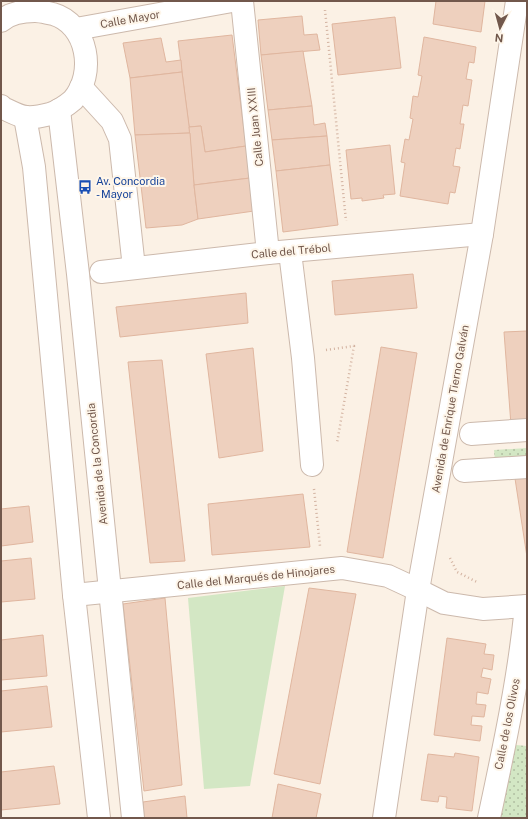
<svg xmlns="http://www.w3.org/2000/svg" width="528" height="819" viewBox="0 0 528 819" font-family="'Public Sans',sans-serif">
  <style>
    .grass { fill: #d3e7c4 }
    .garden { fill: url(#garden-dots) }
    .building { fill: #eed0be; stroke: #e0b69f }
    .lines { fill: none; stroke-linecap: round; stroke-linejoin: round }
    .minor-casing { stroke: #ccb9ac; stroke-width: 24 }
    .path { stroke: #d3b3a1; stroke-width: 2.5; stroke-dasharray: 1 3; stroke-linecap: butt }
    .minor { stroke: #fff; stroke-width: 22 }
    .labels { text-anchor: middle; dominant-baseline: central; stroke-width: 4; stroke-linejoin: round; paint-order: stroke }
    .street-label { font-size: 11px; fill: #72584c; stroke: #fef6ea }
    .transit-label { font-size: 11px; fill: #164399; stroke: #fef6ea; text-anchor: start }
  </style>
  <defs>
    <pattern id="garden-dots" width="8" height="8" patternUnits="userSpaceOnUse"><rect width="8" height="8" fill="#d3e7c4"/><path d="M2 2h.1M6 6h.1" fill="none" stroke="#b0bea1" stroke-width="1.8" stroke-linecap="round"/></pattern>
  </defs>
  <rect width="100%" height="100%" fill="#fbf1e5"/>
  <polygon class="grass" points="285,586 250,786 204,789 188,598"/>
  <g class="garden">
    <polygon points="527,448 527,459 495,462 494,450"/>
    <polygon points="516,745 527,746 527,818 500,818"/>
  </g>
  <g class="building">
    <polygon points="436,1 485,1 481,32 433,24"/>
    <polygon points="302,16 304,35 317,34 320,50 261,55 258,20"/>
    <polygon points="395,17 401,68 338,75 332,24"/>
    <polygon points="232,35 246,146 205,152 201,126 189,127 178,41"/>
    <polygon points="424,37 476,47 474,63 469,62 466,79 472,80 468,106 463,105 460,124 464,124 460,149 456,148 453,166 460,167 455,193 450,192 448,204 400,196 405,163 401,162 405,139 409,140 413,119 410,118 413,96 418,97 422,76 418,75"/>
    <polygon points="161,38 166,62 181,60 182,72 130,78 123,43"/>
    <polygon points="303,51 312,106 268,110 261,55"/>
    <polygon points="182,72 190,133 135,135 130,78"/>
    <polygon points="312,106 314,125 325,123 327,136 272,140 268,110"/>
    <polygon points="201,126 205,152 246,146 250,178 194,185 189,127"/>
    <polygon points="190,133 194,185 198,219 182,225 146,228 135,135"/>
    <polygon points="327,136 330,165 276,171 272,140"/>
    <polygon points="390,145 395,194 383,195 384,198 362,201 362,198 351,199 346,150"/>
    <polygon points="330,165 338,225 283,232 276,171"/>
    <polygon points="250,178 254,211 198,219 194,185"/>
    <polygon points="413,274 417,308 335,315 332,281"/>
    <polygon points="246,293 248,323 120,337 116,307"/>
    <polygon points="527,331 527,423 511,425 504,332"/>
    <polygon points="381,347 417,353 383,558 347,552"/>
    <polygon points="253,348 263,451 219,458 206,354"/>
    <polygon points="162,360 185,561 150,563 128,362"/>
    <polygon points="527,471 527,557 514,472"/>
    <polygon points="303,494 310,547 212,555 208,504"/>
    <polygon points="29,506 33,542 1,546 1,509"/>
    <polygon points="31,558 35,599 1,602 1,561"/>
    <polygon points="309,588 356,594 320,784 274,774"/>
    <polygon points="165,598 182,785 144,791 123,604"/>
    <polygon points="43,635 47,676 1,680 1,640"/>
    <polygon points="447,638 486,644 484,654 494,655 492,670 483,668 481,677 491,679 488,694 477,692 476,704 486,705 484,717 472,716 471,725 482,726 480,741 434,735"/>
    <polygon points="47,686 52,727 1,732 1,691"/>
    <polygon points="455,753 479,757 472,811 446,808 447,797 439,796 438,802 421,800 428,754 454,757"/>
    <polygon points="54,766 60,804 1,810 1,772"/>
    <polygon points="278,784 321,794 316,818 272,818"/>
    <polygon points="185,796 187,818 144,818 143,802"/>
  </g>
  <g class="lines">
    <defs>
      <g id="minor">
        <polyline points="242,1 268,253"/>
        <path d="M1,21C10,13 24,11 35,11C41,11 47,13 53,14C88,24 96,74 73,100C66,106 58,111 50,114C42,116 34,118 26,117C18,116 10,111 3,108L1,106"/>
        <polyline points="76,29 232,1"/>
        <polyline points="81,87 112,121 120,139 134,268"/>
        <polyline points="59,110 78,274 133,818"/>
        <polyline points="25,117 34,167 74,595 99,818"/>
        <polyline points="290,252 303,358 312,465"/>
        <polyline points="101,272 268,253 482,234"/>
        <polyline points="471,434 527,430"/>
        <polyline points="464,471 527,467"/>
        <polyline points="74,595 342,568 388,576 418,590 444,603 483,609 527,606"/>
        <polyline points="384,818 418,590 482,234 517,1"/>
        <path d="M489,818C504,748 519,678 526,606"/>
      </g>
    </defs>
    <use href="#minor" class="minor-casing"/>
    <g class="path">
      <polyline points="325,10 346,221"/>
      <polyline points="326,350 354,346 337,443"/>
      <polyline points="314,489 320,546"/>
      <polyline points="450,558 457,572 477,582"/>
    </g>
    <use href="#minor" class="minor"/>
  </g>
  <defs>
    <symbol id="bus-bare" viewBox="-9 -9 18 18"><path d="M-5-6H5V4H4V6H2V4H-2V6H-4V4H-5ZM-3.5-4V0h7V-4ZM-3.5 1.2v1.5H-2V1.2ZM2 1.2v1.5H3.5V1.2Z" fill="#1a4fb4" stroke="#fef6ea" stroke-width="2.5" paint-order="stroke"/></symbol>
  </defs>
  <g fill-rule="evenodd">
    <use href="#bus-bare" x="75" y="177" width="20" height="20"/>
  </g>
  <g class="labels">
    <g class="street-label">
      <text transform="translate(130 19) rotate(-10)">Calle Mayor</text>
      <text transform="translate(255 127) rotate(-96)">Calle Juan XXIII</text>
      <text transform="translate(291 251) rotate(-5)">Calle del Trébol</text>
      <text transform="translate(450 409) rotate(-80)">Avenida de Enrique Tierno Galván</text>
      <text transform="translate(97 464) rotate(-96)">Avenida de la Concordia</text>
      <text transform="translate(256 577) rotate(-6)">Calle del Marqués de Hinojares</text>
      <text transform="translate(507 724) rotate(-79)">Calle de los Olivos</text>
    </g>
    <g class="transit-label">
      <text x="96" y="181">Av. Concordia<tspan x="96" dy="13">- Mayor</tspan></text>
    </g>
  </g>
  <rect width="528" height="819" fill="none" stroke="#72584c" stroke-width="4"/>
  <g transform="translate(500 28) rotate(186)" stroke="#fef6ea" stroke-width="3" paint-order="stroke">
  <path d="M0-3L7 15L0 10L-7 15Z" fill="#72584c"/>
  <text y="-6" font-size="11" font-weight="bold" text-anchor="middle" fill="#72584c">N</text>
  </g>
</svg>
